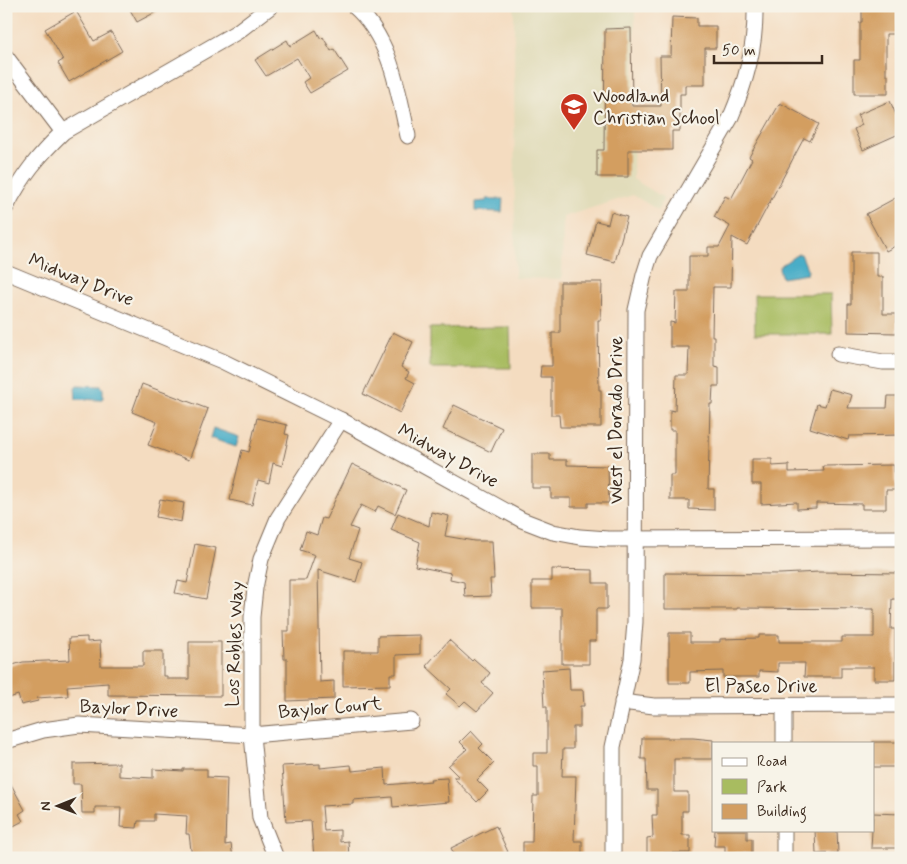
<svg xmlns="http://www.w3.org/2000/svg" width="907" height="864" viewBox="0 0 907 864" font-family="Mynerve,sans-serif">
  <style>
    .built { fill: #e1dcba }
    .green { fill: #a8bc60; stroke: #72733f }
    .water { fill: #48adc7; stroke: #426c72 }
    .building { fill: #d39e61 }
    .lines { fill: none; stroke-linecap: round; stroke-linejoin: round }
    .street-casing { stroke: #7c6857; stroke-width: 17 }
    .street { stroke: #fff; stroke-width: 15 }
    .labels { text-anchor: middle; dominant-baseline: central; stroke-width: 4.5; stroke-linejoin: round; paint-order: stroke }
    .poi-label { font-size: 19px; fill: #3b2a1e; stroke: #f7f3e8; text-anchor: start }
    .street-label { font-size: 19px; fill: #3b2a1e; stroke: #f7f3e8 }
  </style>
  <rect width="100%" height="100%" fill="#f7f3e8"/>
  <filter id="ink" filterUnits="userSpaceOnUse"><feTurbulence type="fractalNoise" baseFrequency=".02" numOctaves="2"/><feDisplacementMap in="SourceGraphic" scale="10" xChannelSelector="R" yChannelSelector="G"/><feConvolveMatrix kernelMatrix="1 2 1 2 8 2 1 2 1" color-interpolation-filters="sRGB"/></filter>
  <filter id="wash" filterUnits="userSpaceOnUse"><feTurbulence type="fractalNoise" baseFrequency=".0096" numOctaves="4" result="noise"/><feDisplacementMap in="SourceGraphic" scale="20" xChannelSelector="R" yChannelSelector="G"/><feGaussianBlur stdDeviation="1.12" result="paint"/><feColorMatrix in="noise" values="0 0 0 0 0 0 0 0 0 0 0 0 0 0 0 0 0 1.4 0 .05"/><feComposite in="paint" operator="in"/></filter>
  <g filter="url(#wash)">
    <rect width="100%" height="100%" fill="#f4dcc0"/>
    <polygon class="built" points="514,6 738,6 738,8 635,8 633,179 664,198 658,210 633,195 563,217 562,279 515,278"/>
    <g class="green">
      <polygon points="754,294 831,294 832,334 755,334"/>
      <polygon points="510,327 511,368 430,368 430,328"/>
    </g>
    <g class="water">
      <polygon points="487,199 503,199 502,212 475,211 475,202 486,201"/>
      <polygon points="798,254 801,254 808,271 807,274 782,278 779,269 780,266"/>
      <polygon points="77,385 101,386 103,389 103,398 100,400 76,399 75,387"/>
      <polygon points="213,428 239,437 236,447 210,438"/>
    </g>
    <g id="blocks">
      <g class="building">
        <polygon points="128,6 167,6 137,22"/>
        <polygon points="862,6 897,6 897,34 886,34 886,75 888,75 888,94 854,94 854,60 860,60 860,22 862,22"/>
        <polygon points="76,11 94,41 111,32 122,51 69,82 58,63 63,60 45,29"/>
        <polygon points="672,17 697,18 697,26 716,26 716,48 705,48 705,85 685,85 685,94 680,94 680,131 672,131 672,150 628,150 628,177 597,177 597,150 604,150 605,29 631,28 632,106 661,106 660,56 671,56"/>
        <polygon points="316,30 321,39 323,37 331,51 334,49 348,71 310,93 303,82 309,78 297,58 266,76 255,60 287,40 290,46"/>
        <polygon points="890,101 901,126 901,133 863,150 854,129 862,125 857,115"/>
        <polygon points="780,103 819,124 810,141 804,138 747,245 732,237 731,287 713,287 712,336 714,336 714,366 719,367 719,386 713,386 712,404 710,404 708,489 714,489 714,510 689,509 689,500 670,500 670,475 675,475 675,430 670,430 670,410 675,411 676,375 688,375 689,347 670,347 670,322 675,323 676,292 689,292 689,256 708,256 708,247 719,247 730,226 714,217 725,196 731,199 752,159 749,157"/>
        <polygon points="901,195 901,243 886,251 866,214"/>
        <polygon points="611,212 627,217 615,262 587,255 596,221 608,224"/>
        <polygon points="851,252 877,252 877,277 883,277 883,314 897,314 897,333 848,332 848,304 851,304"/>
        <polygon points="560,282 602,282 601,320 598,320 599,390 601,390 601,427 560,427 559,415 551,415 551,377 540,377 541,366 552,366 552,333 560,333"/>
        <polygon points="393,332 413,342 401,367 409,372 406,378 415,383 400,413 363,394"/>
        <polygon points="142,384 208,409 189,460 148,445 157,422 132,412"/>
        <polygon points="830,389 852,395 848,408 887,408 888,396 901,396 901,435 849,436 848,440 810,428 817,404 825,406"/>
        <polygon points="454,405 502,428 491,452 443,429"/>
        <polygon points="257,418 287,425 285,434 289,435 282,466 273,463 269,483 258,480 252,505 230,500 242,450 249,452"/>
        <polygon points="532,454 550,454 550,460 567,460 567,465 608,466 609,503 588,503 588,507 571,507 571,498 551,498 551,488 532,488"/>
        <polygon points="752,459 772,459 772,466 789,465 789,472 824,471 823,466 894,465 895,490 886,490 886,509 862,509 862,504 816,503 816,508 797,509 797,502 761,504 761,484 752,484"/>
        <polygon points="352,464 406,490 395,514 378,506 375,512 361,505 350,527 358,530 349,558 362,562 356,582 318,570 320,682 334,681 334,699 287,701 287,659 284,659 283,631 289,631 289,580 306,580 315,555 300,550 306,531 317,535 322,518 326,519"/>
        <polygon points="160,499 184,503 181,522 156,517"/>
        <polygon points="431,512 449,516 445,536 474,541 492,541 494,579 490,579 491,596 465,597 464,582 450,579 451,573 415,566 420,542 391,530 398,513 429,526"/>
        <polygon points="195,544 216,548 206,599 175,593 178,581 187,583"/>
        <polygon points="552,569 593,570 593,583 607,583 607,609 596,609 596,641 589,641 589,664 562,664 562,608 532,608 532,581 552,581"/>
        <polygon points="819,572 900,573 899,599 892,599 891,629 895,629 895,680 874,680 874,667 841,667 841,677 804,677 805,663 778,663 778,672 759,671 759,677 723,677 723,671 690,672 690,683 669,683 669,633 690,633 690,642 720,642 720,639 759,638 759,635 779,635 779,642 842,642 842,637 874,637 874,609 737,608 737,609 665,609 665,573 780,574"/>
        <polygon points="420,635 420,654 396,655 396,674 390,674 390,685 343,686 343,651 378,651 378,636"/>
        <polygon points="87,637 87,642 100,641 101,666 143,666 143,651 163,651 163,676 167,676 167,679 189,679 189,642 221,642 221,696 108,695 108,683 67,686 68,696 37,698 38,701 21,705 18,695 6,699 6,667 23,662 70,660 69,638"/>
        <polygon points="449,640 472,661 474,659 490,673 482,683 493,693 477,711 465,701 460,706 446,694 451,689 426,666"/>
        <polygon points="569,668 570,690 583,690 584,706 580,706 580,727 573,727 573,749 563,749 562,776 576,776 574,841 582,841 582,858 523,858 523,842 532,842 533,796 538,796 538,766 533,766 533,753 547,753 547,707 544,707 542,670"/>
        <polygon points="471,731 483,744 479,748 494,763 477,780 488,791 477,802 453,777 459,777 448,766 467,749 460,742"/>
        <polygon points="642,738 693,738 713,740 713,759 674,759 674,792 688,792 688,811 682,811 682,835 690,835 690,853 647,853 647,838 653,837 652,815 657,815 657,790 647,790 646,759 641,759"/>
        <rect x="873" y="742" width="28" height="25"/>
        <polygon points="119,763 119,776 153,778 153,769 183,771 183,769 207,769 207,777 227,778 225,845 231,844 233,858 192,858 189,834 186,834 187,816 154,814 154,821 138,821 137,828 120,827 121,807 95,807 95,813 82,813 81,784 73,784 73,764"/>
        <polygon points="320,764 320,768 351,765 352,771 385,768 386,785 431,781 430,779 447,778 449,802 393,807 392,797 353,800 353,804 322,806 324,831 340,830 340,842 348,841 349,858 314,858 311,821 286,822 282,766"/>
        <polygon points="6,775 25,810 19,814 23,821 6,830"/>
        <polygon points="873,813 901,814 901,848 871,848"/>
        <polygon points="496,826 508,852 496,858 456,858 451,848"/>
        <polygon points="715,830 747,830 747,839 752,839 752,853 725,853 725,846 714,846"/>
        <polygon points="815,830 837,830 838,853 816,854"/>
      </g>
    </g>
  </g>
  <g filter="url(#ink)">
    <use href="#blocks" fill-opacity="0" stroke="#7c6857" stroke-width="1"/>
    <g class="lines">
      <defs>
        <g id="street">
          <path d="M354,6C391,38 398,91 408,136"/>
          <polyline points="6,57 63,132"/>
          <path d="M6,207C22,176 38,156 63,132L237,32L271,6"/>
          <polyline points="6,272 222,361 341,420 522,520 553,532 580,537 608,539 901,538"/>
          <polyline points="838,354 883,362 901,362"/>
          <polyline points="622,702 654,706 901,705"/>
          <polyline points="784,706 784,743"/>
          <polyline points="6,741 43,730 79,725 252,735 411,721"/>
          <polyline points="784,830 784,858"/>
          <polyline points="276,858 260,818 252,735 252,617 255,588 261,559 278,518 341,420"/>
          <path d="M613,858V747L632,659L635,622L636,310L644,275L650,256L730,119C746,82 756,47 755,6"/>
        </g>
      </defs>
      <use href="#street" class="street-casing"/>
      <use href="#street" class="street"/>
    </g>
  </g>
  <defs>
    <symbol id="school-pin" viewBox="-11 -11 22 30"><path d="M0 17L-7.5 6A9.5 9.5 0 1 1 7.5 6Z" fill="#c8321e" stroke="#f7f3e8"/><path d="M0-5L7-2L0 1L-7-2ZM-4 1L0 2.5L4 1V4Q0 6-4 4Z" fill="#fff"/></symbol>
  </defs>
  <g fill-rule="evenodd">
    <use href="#school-pin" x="558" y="91" width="32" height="43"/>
  </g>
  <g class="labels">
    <g class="poi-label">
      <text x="593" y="96">Woodland<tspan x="593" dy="22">Christian School</tspan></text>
    </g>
    <g class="street-label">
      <text transform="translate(81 280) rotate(22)">Midway Drive</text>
      <text transform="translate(616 420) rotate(-90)">West el Dorado Drive</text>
      <text transform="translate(448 456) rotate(29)">Midway Drive</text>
      <text transform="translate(235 644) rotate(-88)">Los Robles Way</text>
      <text x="761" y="686">El Paseo Drive</text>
      <text transform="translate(330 708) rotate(-5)">Baylor Court</text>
      <text transform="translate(129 709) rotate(3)">Baylor Drive</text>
    </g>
  </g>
  <rect width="907" height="864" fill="none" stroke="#f7f3e8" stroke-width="25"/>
  <rect x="712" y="742" width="162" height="90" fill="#f7f3e8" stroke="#aca397"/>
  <rect x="722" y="758" width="25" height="8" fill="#ffffff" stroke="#aca397"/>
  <text x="757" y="766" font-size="15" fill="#3b2a1e">Road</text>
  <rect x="722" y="779" width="25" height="15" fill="#a8bc60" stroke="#aca397"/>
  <text x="757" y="792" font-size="15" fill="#3b2a1e">Park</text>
  <rect x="722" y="804" width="25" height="15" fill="#d39e61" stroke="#aca397"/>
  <text x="757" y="816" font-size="15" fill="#3b2a1e">Building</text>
  <g transform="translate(58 806) rotate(269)" stroke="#f7f3e8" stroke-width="4" paint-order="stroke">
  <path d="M0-4L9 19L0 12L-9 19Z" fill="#3b2a1e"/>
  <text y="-8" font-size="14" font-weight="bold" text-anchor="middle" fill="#3b2a1e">N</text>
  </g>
  <path d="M714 55v8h108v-8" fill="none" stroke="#3b2a1e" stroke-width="2.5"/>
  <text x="722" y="55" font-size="15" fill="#3b2a1e" stroke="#f7f3e8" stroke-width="4" paint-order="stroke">50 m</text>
</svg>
